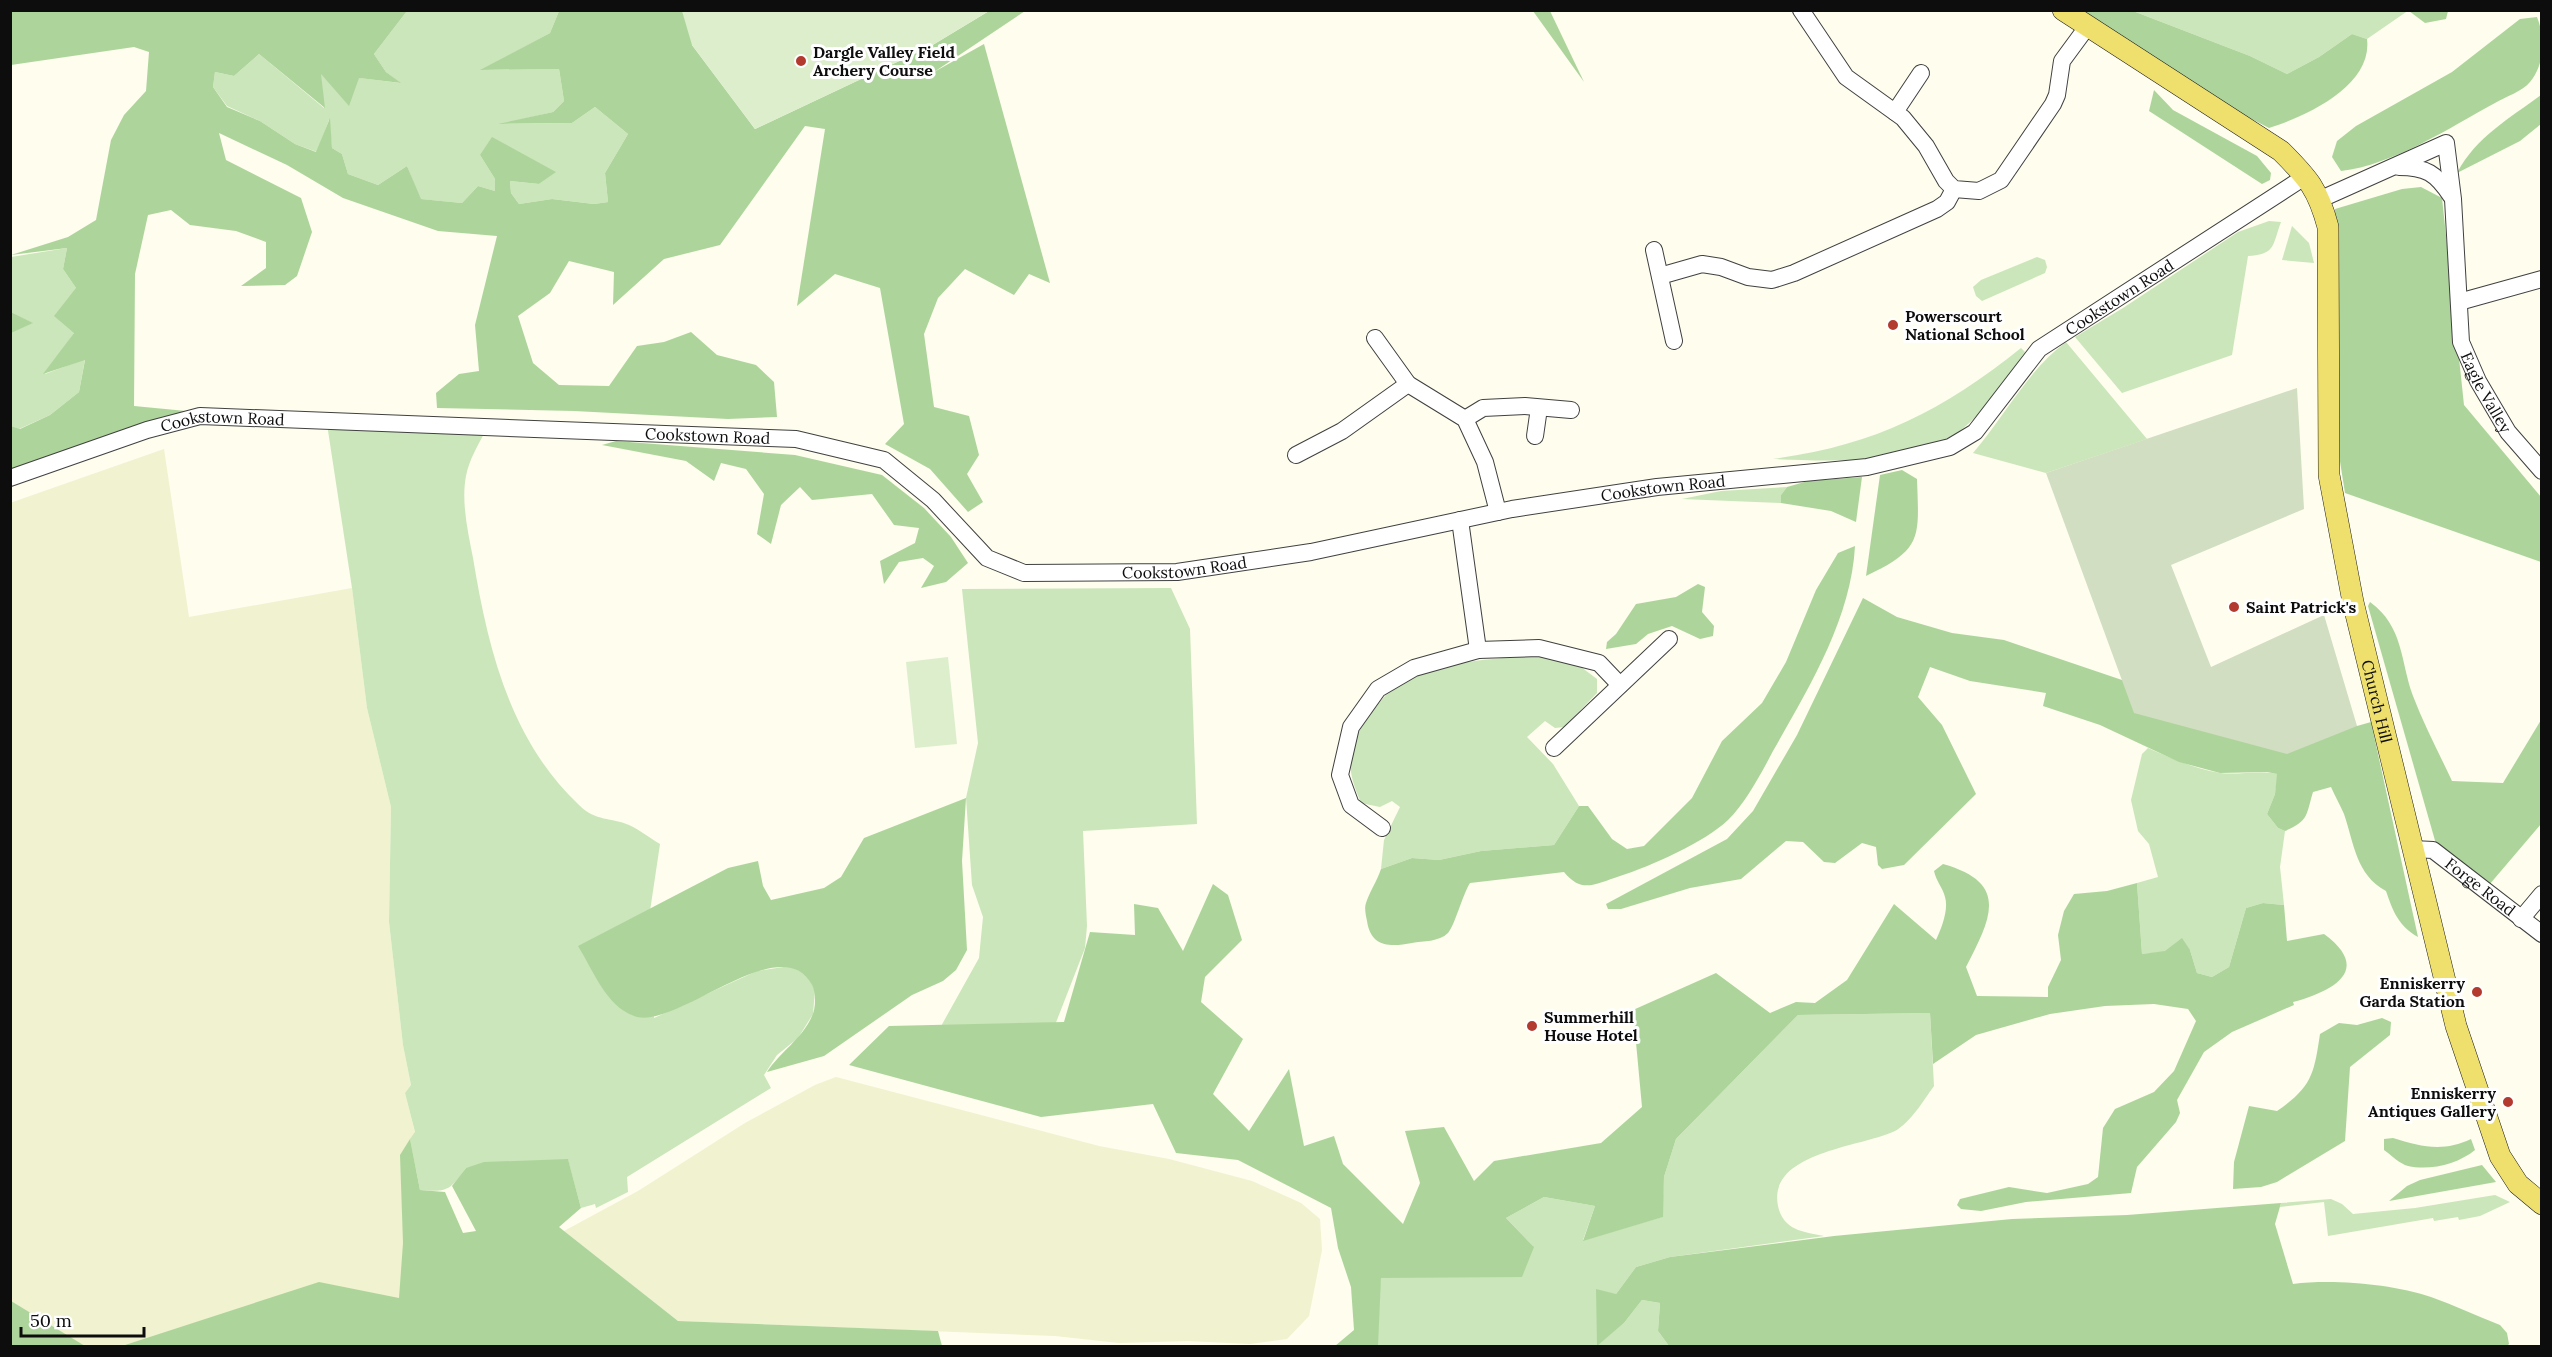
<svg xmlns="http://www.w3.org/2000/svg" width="2552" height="1357" viewBox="0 0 2552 1357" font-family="Lora,serif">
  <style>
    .farmland { fill: #f0f2d0 }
    .green { fill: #cbe6ba }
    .forest { fill: #add59b }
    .cemetery { fill: #d1dec1 }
    .pitch { fill: #dec }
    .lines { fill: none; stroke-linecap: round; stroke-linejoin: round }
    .minor-casing { stroke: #404040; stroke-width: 18 }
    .major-casing { stroke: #1e1e1e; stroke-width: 22 }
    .minor { stroke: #fff; stroke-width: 16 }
    .major { stroke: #efe06e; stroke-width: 21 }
    .poi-dot { fill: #b33a2f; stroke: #fff; stroke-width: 2 }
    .labels { text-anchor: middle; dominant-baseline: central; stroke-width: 6; stroke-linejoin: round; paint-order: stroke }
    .poi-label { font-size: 16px; font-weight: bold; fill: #0d0d0d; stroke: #fff; text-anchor: start }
    .street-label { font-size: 16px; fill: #0d0d0d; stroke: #fff }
  </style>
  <rect width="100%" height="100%" fill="#fefdee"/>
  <g class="farmland">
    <polygon points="164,449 189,617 352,588 367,708 391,807 389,922 403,1045 411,1085 405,1093 415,1133 419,1313 172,1346 44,1346 11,1329 10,503"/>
    <polygon points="836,1077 1099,1146 1169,1159 1252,1181 1301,1203 1320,1219 1322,1250 1309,1316 1287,1339 1250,1344 1188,1341 1119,1343 1055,1336 678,1321 564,1231 638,1191 745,1123 815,1085"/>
  </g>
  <g class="green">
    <polygon points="2409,10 2367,39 2352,34 2319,57 2287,74 2250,56 2133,11"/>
    <polygon points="407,11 559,11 550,33 482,70 559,69 564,101 553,112 502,124 572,123 595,107 628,134 605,173 608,202 594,204 552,199 519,204 511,193 510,181 539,184 555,172 480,155 495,179 495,191 478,186 462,203 420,199 407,166 378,185 348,174 342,154 332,148 329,120 317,152 295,144 260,121 227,106 213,87 215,72 234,76 259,54 324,108 320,73 400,83 386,72 374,54"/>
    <path d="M2269,221L2281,222C2272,246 2276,254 2248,256L2232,355L2122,393L2075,337L2123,308L2238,232Z"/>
    <polygon points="2292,226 2309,243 2314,263 2282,260"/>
    <polygon points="67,248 63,269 76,288 74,333 45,374 85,359 79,392 50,415 19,429 11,426 10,333 32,323 11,312 11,257"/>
    <polygon points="2037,257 2045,260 2047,267 2045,273 1982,301 1976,296 1973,287 1981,280"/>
    <path d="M2066,342L2147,439L2046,473L1973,453C2005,416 2027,371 2066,342Z"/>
    <path d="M2021,348L2025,352C2006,378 1987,410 1961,430C1911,466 1832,461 1773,459C1875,445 1941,412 2021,348Z"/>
    <path d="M327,424L486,430C478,445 469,460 466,476C461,502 468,532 473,558C488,649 510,740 579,805C596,822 611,817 629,825C640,830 650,838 660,844L650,911L654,1018L757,971L790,966L806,974L815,990L813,1014L798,1038L777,1055L764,1075L771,1088L627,1177L628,1192L596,1208L595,1204L581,1208L568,1160L466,1168C449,1191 448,1192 420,1190L410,1139L415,1132L405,1093L411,1085L403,1045L389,922L391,807L367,708L352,588Z"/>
    <polygon points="1787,487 1781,495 1781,503 1682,499 1721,491"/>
    <polygon points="1171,588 1190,629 1197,824 1083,831 1087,926 1085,948 1055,1025 940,1028 979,958 983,917 972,885 966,798 978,743 962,589"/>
    <path d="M1537,656L1577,664L1597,679V693L1564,727L1555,728L1545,721L1527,737L1553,764L1579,806L1554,845L1481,851L1439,860L1412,858L1381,869L1384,840L1400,807L1392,801L1380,807L1361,803C1347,770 1345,753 1365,722C1375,708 1385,694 1398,683C1421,663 1506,657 1537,656Z"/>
    <path d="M2148,748C2171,758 2195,769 2220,773C2240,775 2259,770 2278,774L2275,794L2267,814L2278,828L2285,831L2280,867L2284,905L2263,903L2246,908L2229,967L2212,977L2197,973L2190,950L2142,954L2137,883L2158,877L2149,844L2138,831L2131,800L2142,754Z"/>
    <path d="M1930,1013L1934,1086C1923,1101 1911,1122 1895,1131C1862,1147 1767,1152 1778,1206C1783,1230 1803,1232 1824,1236L1670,1257L1636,1267L1616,1294L1597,1345L1624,1323L1642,1300L1660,1303L1658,1331L1669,1346H1370L1381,1278L1533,1246L1506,1218L1544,1197L1595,1206L1583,1240L1662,1217L1664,1177L1676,1139L1798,1015Z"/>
    <polygon points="2495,1195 2510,1202 2480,1216 2459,1220 2458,1217 2434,1221 2433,1218 2328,1236 2324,1202 2280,1207 2281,1203 2331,1199 2342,1204 2353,1214 2415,1208"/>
  </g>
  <g class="forest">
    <polygon points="10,11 407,11 374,54 386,72 401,83 359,78 349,106 321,74 325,108 259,54 234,76 215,72 213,87 227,107 260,121 295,144 316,152 330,118 332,148 342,154 348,174 378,185 407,166 421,199 462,203 478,186 495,191 495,179 480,155 492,137 556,172 539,184 510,181 511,193 519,204 552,199 594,204 608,202 605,173 628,134 595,107 572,123 498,124 553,112 564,101 559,69 480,70 550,33 559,11 771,11 692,45 755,129 931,46 989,11 1025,11 934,72 984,44 1050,283 1029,274 1014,295 965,269 938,298 924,334 934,407 969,416 979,455 967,474 983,502 968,512 930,469 885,444 904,424 880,288 835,274 797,306 825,129 805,126 720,245 664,259 613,305 614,272 569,261 550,293 518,316 533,363 559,385 609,386 637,346 664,342 691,332 717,355 756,365 774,382 777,417 728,419 574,411 437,408 436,393 459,374 479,371 475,325 497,236 438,231 343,198 287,165 219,133 226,160 301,198 312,232 297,276 285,285 241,286 266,268 266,242 236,231 190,225 171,210 148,215 135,274 134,406 186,411 11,469 11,426 20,429 50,415 79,392 85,360 43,374 74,333 54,316 76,288 63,269 67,248 11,255 68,237 96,220 111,140 124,115 146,91 149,52 134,47 11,65"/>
    <polygon points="1533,11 1550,11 1584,82"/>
    <path d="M2082,11H2133L2250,56L2287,74L2319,57L2352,34L2367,39C2373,86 2305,117 2269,128L2217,101Z"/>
    <polygon points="2409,11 2409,10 2448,11 2446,19 2425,23"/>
    <path d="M2537,17C2545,37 2545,64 2530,82C2523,91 2505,97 2495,103C2449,128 2393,165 2341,171L2332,157L2337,141L2356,126L2452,72L2520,19Z"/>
    <polygon points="2154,90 2173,110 2257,156 2271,173 2270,180 2262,184 2149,111"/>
    <path d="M2541,95V124L2520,141L2457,173C2476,137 2510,118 2541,95Z"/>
    <polygon points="2421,187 2442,198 2464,405 2541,497 2541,562 2345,493 2335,430 2335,209 2402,189"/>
    <polygon points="11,312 33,323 11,333"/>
    <polygon points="616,441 795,455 882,475 924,508 951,537 968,563 946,582 921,588 934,566 923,558 899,562 884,584 880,561 915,543 919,528 894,525 872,494 812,500 800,487 781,505 771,544 757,534 764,494 746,469 721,463 714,481 686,461 602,445"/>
    <path d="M1902,470L1917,479C1919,538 1923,549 1866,576L1880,475Z"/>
    <polygon points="1862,477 1856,522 1831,511 1781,503 1781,495 1787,487 1808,481"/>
    <path d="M1855,546C1851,620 1808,689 1773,751C1762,772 1745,804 1728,820C1705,842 1651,866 1620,876C1595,884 1582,894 1564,872L1470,883C1462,896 1455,925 1448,933C1439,942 1423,941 1412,943C1391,947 1371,948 1367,921C1366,916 1364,908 1366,903C1369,893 1377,881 1381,869L1412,858L1439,860L1481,851L1554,845L1579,806H1588L1612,839L1627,849L1644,846L1692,798L1722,741L1762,703L1786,662L1816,590L1838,553Z"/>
    <polygon points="1698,584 1705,587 1702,612 1714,626 1713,636 1700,639 1672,626 1648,634 1636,644 1606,649 1607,642 1616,634 1636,604 1676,597"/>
    <path d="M1863,598L1897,617L1952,633L2004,640L2122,680L2357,726L2371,722L2418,937C2399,926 2393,912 2386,891C2356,875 2354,843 2344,814C2340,805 2335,796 2331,787L2313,792C2306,815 2309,821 2285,831L2278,828L2267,814L2275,794L2277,774L2267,772L2220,773L2179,762L2100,725L2043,706L2046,693L1970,681L1930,667L1918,697L1942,725L1976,794L1904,865L1882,869L1878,865L1876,847L1862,843L1835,863L1824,862L1803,842L1786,841L1741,879L1690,888L1621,909H1608L1606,904L1727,839L1753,811L1797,735Z"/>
    <path d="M2370,602C2404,627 2400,660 2413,696C2424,725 2439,753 2452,781L2503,783L2541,720V824L2489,885L2436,844L2368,606Z"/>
    <path d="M966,798L962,861L967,950L956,970L943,981L912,995L824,1056L767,1072C780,1052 802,1039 812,1016C816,1008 816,992 812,985C781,926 675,1032 634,1016C606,1006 593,970 578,946L728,868L758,861L763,886L771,900L824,888L841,877L864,838Z"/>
    <path d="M1943,864C2010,883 1991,918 1966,967L1977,996L2048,997V987L2061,960L2058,935L2064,911L2074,894L2107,891L2137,883L2142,954L2165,951L2182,938L2190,950L2197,973L2212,977L2229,967L2246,908L2263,903L2284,905L2287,941L2324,934C2373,970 2333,991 2293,1002L2294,1005L2232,1032L2204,1052L2177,1100L2180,1113L2176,1122L2137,1167L2131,1193L2026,1202L1981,1211L1961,1209L1957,1205L1960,1199L2009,1187L2047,1193L2088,1184L2098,1177L2103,1128L2115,1109L2154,1092L2174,1071L2196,1021L2188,1009L2154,1004L2105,1006L2050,1014L1976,1035L1933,1064L1930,1013L1798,1015L1676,1139L1664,1177L1663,1217L1583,1241L1595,1206L1544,1197L1506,1218L1534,1247L1522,1277L1381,1278L1378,1346H1335L1354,1330L1351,1287L1338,1248L1331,1208L1238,1160L1176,1153L1153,1104L1041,1117L849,1065L889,1026L1064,1022L1090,932L1135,935L1134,904L1158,908L1183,951L1213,884L1228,895L1242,940L1205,977L1201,1002L1243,1039L1213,1094L1249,1131L1289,1069L1304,1146L1334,1136L1343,1164L1403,1224L1420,1183L1405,1131L1444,1127L1474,1181L1494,1161L1601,1143L1642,1107L1633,1010L1716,973L1770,1013L1796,1002L1815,1003L1847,980L1894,904L1936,940C1941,929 1949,910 1945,897C1943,888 1936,881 1934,871Z"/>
    <path d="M2382,1018L2391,1022L2390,1035L2350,1067L2345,1141L2277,1182L2261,1187L2233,1189L2234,1162L2249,1106L2277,1111C2312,1087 2314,1074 2320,1034L2339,1023L2357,1025Z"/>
    <path d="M2393,1138C2421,1147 2444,1152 2471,1139L2475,1150C2458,1164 2430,1171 2408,1166C2400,1164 2391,1155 2384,1150V1139Z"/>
    <polygon points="410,1139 420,1190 445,1192 463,1233 476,1231 452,1186 466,1168 484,1162 568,1159 581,1208 559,1227 678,1321 938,1331 942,1346 122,1346 319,1282 399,1298 403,1243 400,1155"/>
    <polygon points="2482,1165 2496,1182 2389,1201 2407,1186 2420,1180"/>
    <path d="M2281,1203L2275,1224L2293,1284C2333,1279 2392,1284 2431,1297C2454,1305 2477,1316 2500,1325L2507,1333L2509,1344L2507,1346H1669L1658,1331L1660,1303L1642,1300L1624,1323L1597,1346L1596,1289L1616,1294L1636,1267L1670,1257L1834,1236L2012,1219L2127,1215Z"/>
    <polygon points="10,1301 11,1301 85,1346 11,1346"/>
  </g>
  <polygon class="cemetery" points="2297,388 2304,509 2171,565 2211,667 2324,615 2357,726 2287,754 2134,713 2046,473"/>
  <g class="pitch">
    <polygon points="682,11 682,10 989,11 931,46 755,129 692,45"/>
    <polygon points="948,657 957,744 915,748 906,662"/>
  </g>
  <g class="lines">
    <defs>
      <g id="minor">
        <polyline points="1801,10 1846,77 1903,118 1926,146 1946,181 1954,189 1979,191 2001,180 2053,104 2057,95 2062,61 2087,27"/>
        <polyline points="1895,112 1921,73"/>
        <path d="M2399,167C2426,167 2436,173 2451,196"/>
        <path id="s1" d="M2321,199L2446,143L2453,199L2461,342L2478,381L2508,432L2542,471"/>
        <polyline points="1654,250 1674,341"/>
        <polyline points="1660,276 1702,264 1721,267 1748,277 1772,280 1794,273 1937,209 1947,202 1954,189"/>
        <polyline points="2459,302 2542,279"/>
        <polyline points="1375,338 1408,384 1465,419 1485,462 1498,512"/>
        <polyline points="1465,419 1483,408 1525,406 1571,410"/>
        <polyline points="1535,436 1539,408"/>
        <polyline points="1296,455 1342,431 1408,384"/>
        <path id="s2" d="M10,478L147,430L200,416L796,439L884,460L933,500L987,558L1024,573L1177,572L1311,552L1512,509L1657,487L1867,467L1950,447L1975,432L2039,349L2306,176"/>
        <polyline points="1478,650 1539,648 1599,663 1620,685"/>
        <polyline points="1554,748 1669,639"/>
        <polyline points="1382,828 1351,805 1340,775 1351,727 1378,689 1414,668 1478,650 1460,520"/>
        <path id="s3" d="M2413,849L2433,850L2542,934"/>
        <polyline points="2521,919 2542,894"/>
      </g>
      <g id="major">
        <path id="s4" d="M2063,10L2281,151C2308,178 2318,189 2328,227L2329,475L2353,602L2456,1026L2500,1156L2518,1184L2542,1204"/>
      </g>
    </defs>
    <use href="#minor" class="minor-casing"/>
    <use href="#major" class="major-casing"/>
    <use href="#minor" class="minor"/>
    <use href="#major" class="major"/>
  </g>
  <g class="poi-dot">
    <circle cx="801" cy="61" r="6"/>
    <circle cx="1893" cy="325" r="6"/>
    <circle cx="2234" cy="607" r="6"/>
    <circle cx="2477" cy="992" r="6"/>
    <circle cx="1532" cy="1026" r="6"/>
    <circle cx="2508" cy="1102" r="6"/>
  </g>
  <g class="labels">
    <g class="poi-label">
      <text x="813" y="52">Dargle Valley Field<tspan x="813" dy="18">Archery Course</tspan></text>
      <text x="1905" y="316">Powerscourt<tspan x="1905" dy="18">National School</tspan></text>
      <text x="2246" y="607">Saint Patrick's</text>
      <text x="2465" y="983" text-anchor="end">Enniskerry<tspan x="2465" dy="18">Garda Station</tspan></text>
      <text x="1544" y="1017">Summerhill<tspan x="1544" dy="18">House Hotel</tspan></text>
      <text x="2496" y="1093" text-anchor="end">Enniskerry<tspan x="2496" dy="18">Antiques Gallery</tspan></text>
    </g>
    <g class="street-label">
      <text stroke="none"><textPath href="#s2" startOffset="2236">Cookstown Road</textPath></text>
      <text stroke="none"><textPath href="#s1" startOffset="393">Eagle Valley</textPath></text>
      <text stroke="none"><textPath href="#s2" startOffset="222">Cookstown Road</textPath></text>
      <text stroke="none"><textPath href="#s2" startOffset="708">Cookstown Road</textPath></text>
      <text stroke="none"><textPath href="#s2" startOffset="1716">Cookstown Road</textPath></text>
      <text stroke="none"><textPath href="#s2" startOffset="1230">Cookstown Road</textPath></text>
      <text stroke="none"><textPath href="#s4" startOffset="830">Church Hill</textPath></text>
      <text stroke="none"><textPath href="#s3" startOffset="80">Forge Road</textPath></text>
    </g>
  </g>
  <rect width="2552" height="1357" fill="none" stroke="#0d0d0d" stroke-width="24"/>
  <path d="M21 1327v9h123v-9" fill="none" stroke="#0d0d0d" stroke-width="3"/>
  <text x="30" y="1327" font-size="18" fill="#0d0d0d" stroke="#ffffff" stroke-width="4.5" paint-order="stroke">50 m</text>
</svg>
